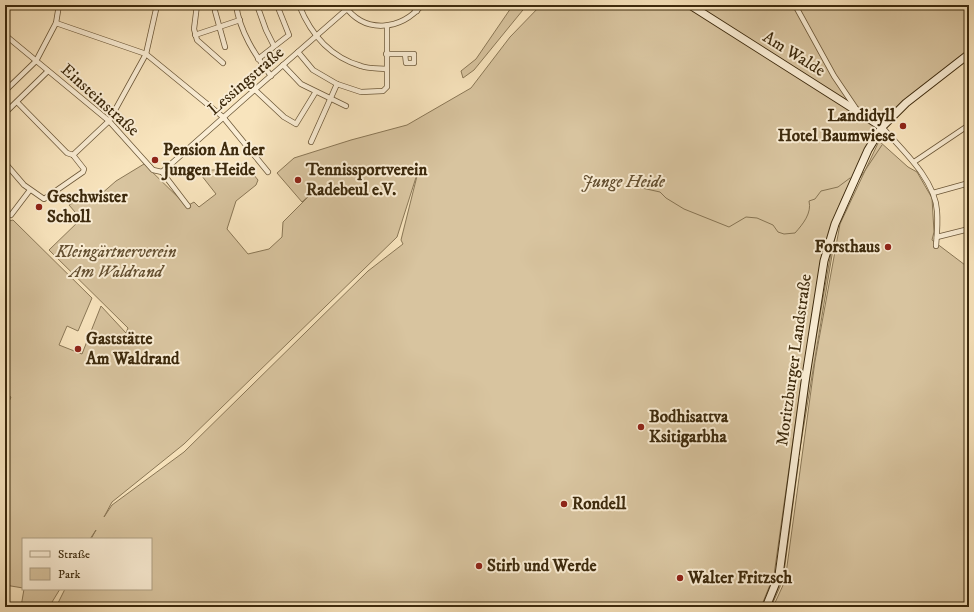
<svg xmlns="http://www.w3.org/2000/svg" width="974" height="612" viewBox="0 0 974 612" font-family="'IM FELL DW Pica',serif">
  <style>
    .green { fill: #d8c49f; stroke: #8a7756; fill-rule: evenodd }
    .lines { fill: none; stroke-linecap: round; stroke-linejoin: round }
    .stream { stroke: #877453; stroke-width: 1 }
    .street-casing { stroke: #6c5839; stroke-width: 6 }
    .secondary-casing { stroke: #3d2a0d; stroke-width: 9 }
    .street { stroke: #faedd4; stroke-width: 4.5 }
    .secondary { stroke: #faedd4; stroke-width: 7 }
    .poi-dot { fill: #8f2418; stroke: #faedd4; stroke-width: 1.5 }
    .labels { text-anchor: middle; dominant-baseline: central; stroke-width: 4; stroke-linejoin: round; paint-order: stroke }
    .street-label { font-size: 17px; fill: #3d2a0d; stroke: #faedd4 }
    .poi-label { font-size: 17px; font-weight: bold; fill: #3d2a0d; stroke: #faedd4; text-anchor: start }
    .park-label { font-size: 17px; font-style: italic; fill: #645032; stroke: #faedd4 }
  </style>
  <rect width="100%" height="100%" fill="#f8e4bd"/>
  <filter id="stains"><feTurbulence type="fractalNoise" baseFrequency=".005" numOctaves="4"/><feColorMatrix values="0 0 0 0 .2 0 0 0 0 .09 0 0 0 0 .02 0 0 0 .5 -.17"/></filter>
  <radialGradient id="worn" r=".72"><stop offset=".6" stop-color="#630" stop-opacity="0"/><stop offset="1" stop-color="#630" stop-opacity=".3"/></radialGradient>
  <g class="green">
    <polygon points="513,5 527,5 474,70 463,78 461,71 476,59"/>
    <path d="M541,5H969V50L901,103L877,126L842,199L832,224L817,291L801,384L774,575L761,607H56L65,589H151V539H91L96,530L90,539H23V588L5,585V411L11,397L5,394L8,380L5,379V222L13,220L92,298L78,331L67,326L59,345L82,354L101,306L126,333L128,328L49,250L81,219L69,205L86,196L92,202L116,181L144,164L187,206L194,202L199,207L216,194L198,171L228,169L244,163L258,180L256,185L236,201L227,229L248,254L269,249L282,237L283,222L311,194L302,202L277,173L294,158L351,140L407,125L471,88L510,37ZM419,168L401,240L403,244L368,271L184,452L112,505L104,517L112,502L184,444L397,237Z"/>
    <polygon points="879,141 908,167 917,172 932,198 934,232 932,240 969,268 969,607 773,607 785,581 815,361 840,224"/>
    <polygon points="835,230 836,231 799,455 812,360"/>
    <polygon points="797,458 799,459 783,580 771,607 769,607 781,578"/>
    <polygon points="24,589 60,589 49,607 21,607"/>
  </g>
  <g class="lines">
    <g class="stream">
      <polyline points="858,181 882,145"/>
      <path d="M633,186L660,192L666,198L684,209L729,227L746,217L757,218L773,225L778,232L784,234L795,233C803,224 812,213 809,201L815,199L821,191L838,187L850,178"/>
    </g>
    <defs>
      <g id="street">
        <polyline points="197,5 194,29 197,40 223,63"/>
        <path d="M236,5C240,32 255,55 271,76"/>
        <polyline points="257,5 266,30 274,46"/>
        <path d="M299,5C311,35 330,57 361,66C369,69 379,68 386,69"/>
        <path d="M344,5C365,35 401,30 422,5"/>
        <polyline points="410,5 417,11"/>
        <polyline points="795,5 834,76 857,110"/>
        <polyline points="215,11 225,47"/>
        <polyline points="56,23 146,54 223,117 268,172"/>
        <polyline points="5,35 109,121 153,170 162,172 188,206"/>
        <polyline points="195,35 240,20"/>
        <polyline points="298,52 313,70 337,84 361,92 383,91 387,87 387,26"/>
        <polyline points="386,54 414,54 414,63 406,63 405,54"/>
        <polyline points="258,59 289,35 277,5"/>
        <polyline points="283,65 301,84 346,106"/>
        <polyline points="254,89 284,117 296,124 315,93"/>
        <polyline points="5,91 36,61 56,23 59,5"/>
        <polyline points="5,113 48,71"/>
        <path d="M882,127C902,150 935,179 937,211C938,223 937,234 936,246"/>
        <polyline points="311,142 337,84"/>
        <polyline points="73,155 109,121 146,54 157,5"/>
        <polyline points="914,162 969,125"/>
        <polyline points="5,163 24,185 44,199 83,172 84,169 73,155 67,153 17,102"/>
        <polyline points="162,172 243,100 347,9"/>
        <polyline points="933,193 969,183"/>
        <polyline points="11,215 30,190"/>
        <polyline points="937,237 969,229"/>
      </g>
      <g id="secondary">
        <polyline points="690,5 882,127"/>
        <polyline points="766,607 779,575 805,382 824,261 835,224 868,150 882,127 906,103 969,54"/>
      </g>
    </defs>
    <use href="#street" class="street-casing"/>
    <use href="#secondary" class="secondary-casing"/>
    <use href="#street" class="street"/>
    <use href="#secondary" class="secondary"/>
  </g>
  <g class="poi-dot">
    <circle cx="903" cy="126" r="4"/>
    <circle cx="155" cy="160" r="4"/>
    <circle cx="298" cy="180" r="4"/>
    <circle cx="39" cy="207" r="4"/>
    <circle cx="888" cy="247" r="4"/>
    <circle cx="78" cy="349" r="4"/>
    <circle cx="641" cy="427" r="4"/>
    <circle cx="564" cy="504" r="4"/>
    <circle cx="479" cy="566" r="4"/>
    <circle cx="680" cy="578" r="4"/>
  </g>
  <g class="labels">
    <g class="street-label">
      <text transform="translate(794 54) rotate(32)">Am Walde</text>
      <text transform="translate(246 81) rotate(-41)">Lessingstraße</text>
      <text transform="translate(100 100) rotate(42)">Einsteinstraße</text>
      <text transform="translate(794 360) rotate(-82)">Moritzburger Landstraße</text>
    </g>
    <g class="poi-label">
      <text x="895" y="116" text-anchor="end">Landidyll<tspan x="895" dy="20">Hotel Baumwiese</tspan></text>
      <text x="163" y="150">Pension An der<tspan x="163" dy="20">Jungen Heide</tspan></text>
      <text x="306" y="170">Tennissportverein<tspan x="306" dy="20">Radebeul e.V.</tspan></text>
      <text x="47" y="197">Geschwister<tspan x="47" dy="20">Scholl</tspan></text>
      <text x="880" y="247" text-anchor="end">Forsthaus</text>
      <text x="86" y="339">Gaststätte<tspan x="86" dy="20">Am Waldrand</tspan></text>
      <text x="649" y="417">Bodhisattva<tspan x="649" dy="20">Ksitigarbha</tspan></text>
      <text x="572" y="504">Rondell</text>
      <text x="487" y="566">Stirb und Werde</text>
      <text x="688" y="578">Walter Fritzsch</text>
    </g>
    <g class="park-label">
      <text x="623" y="182">Junge Heide</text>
      <text x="116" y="252">Kleingärtnerverein<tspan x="116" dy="20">Am Waldrand</tspan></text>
    </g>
  </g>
  <rect width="974" height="612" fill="none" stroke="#f8e4bd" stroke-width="20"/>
  <rect x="6" y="6" width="962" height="600" fill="none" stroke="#3d2a0d" stroke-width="2"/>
  <rect x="10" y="10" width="954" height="592" fill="none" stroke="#3d2a0d"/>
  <rect x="22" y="538" width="130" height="52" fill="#faedd4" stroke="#ae9f84"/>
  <rect x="30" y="551" width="20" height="6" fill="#faedd4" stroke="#ae9f84"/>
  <text x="58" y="558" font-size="12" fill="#3d2a0d">Straße</text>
  <rect x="30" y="568" width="20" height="12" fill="#d8c49f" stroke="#ae9f84"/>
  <text x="58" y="578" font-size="12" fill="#3d2a0d">Park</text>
  <rect width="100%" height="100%" filter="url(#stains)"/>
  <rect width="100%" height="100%" fill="url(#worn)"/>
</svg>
